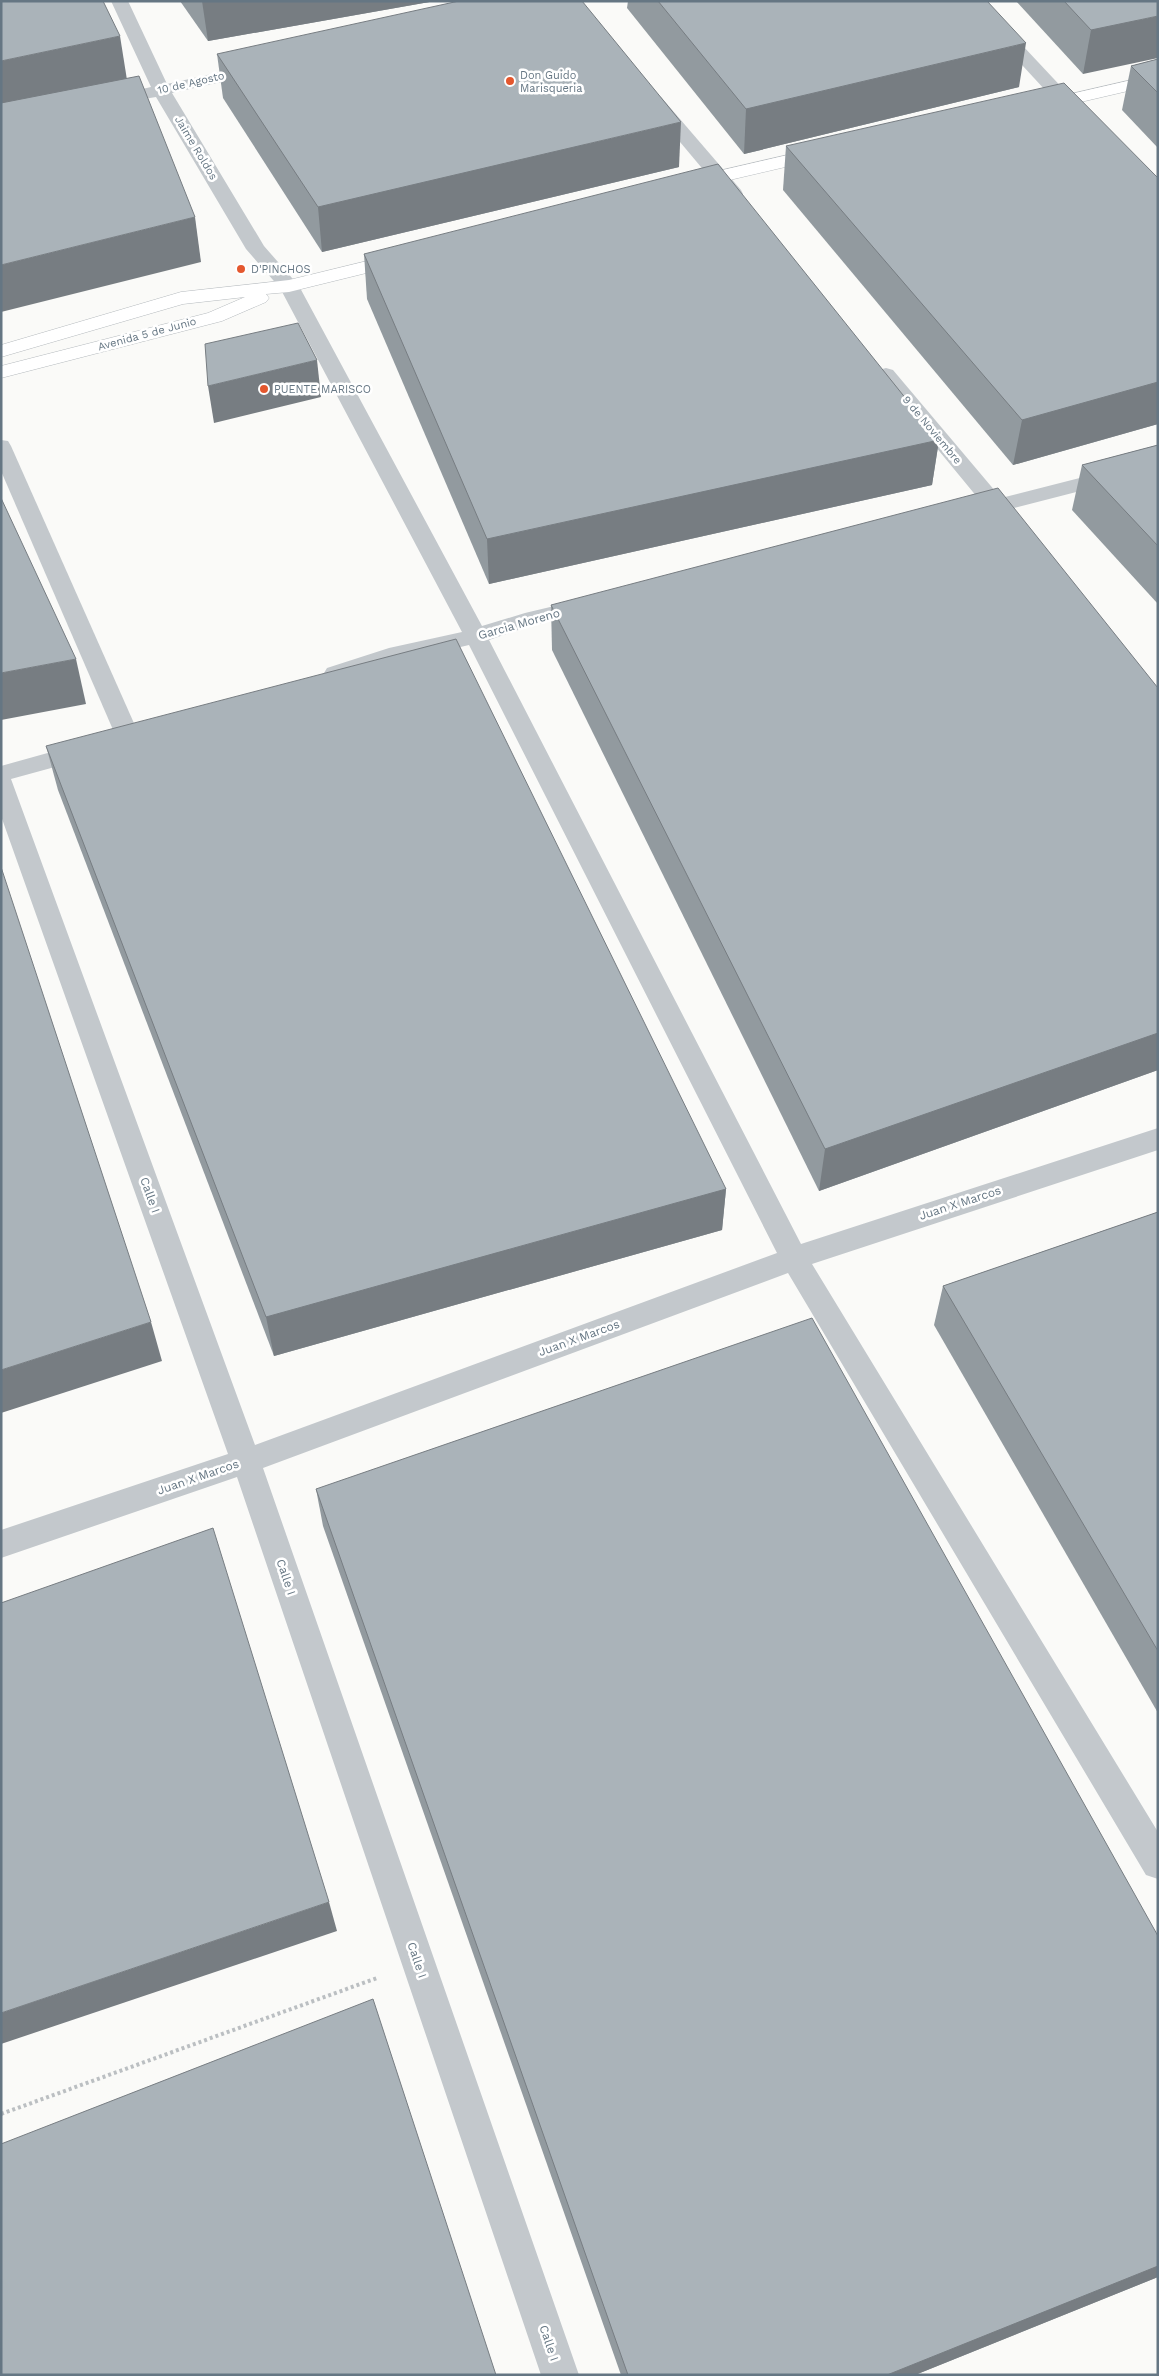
<svg xmlns="http://www.w3.org/2000/svg" width="1159" height="2376" viewBox="0 0 1159 2376" font-family="'Work Sans',sans-serif">
  <style>
    .lines { fill: none; stroke-linecap: round; stroke-linejoin: round }
    .primary-casing { stroke: #b5babe; stroke-width: 1 }
    .path { stroke: #bbbfc2; stroke-width: 4; stroke-dasharray: 3 3; stroke-linecap: butt }
    .service { fill: #c3c8cc; fill-rule: evenodd }
    .minor { fill: #c3c8cc; fill-rule: evenodd }
    .primary { fill: #fff; fill-rule: evenodd }
    .wall { fill: #929a9f }
    .shaded-wall { fill: #777d82 }
    .building { fill: #aab3b9; stroke: #777d82 }
    .poi-dot { fill: #e4572e; stroke: #fff; stroke-width: 2 }
    .labels { text-anchor: middle; dominant-baseline: central; stroke-width: 5; stroke-linejoin: round; paint-order: stroke }
    .far-poi-label { font-size: 11px; fill: #657683; stroke: #fff; text-anchor: start }
    .far-street-label { font-size: 11px; fill: #657683; stroke: #fff }
    .street-label { font-size: 12px; fill: #657683; stroke: #fff }
  </style>
  <rect width="100%" height="100%" fill="#fafaf8"/>
  <g class="lines">
    <defs>
      <g id="primary">
        <polygon points="1158,74 1158,84 1042,111 1036,110 1033,106 1036,102"/>
        <polygon points="822,147 828,149 831,153 828,157 691,189 684,187 682,183 684,179"/>
        <polygon points="400,253 407,255 410,259 407,263 289,292 266,294 269,298 266,302 222,321 1,378 1,366 208,313 245,297 183,304 1,357 1,345 181,292 289,280"/>
      </g>
    </defs>
    <use href="#primary" class="primary-casing"/>
    <polyline class="path" points="1,2114 377,1978"/>
    <polygon class="service" points="1,440 8,441 11,446 141,739 137,745 129,747 121,745 117,739 1,471"/>
    <g class="minor">
      <polygon points="111,1 128,1 167,84 256,64 262,65 265,69 262,73 172,93 264,246 299,286 482,626 525,613 588,598 596,600 599,605 596,610 530,626 489,640 801,1244 1158,1128 1158,1150 812,1264 1158,1832 1158,1879 1146,1875 788,1273 263,1468 579,2375 541,2375 237,1477 1,1558 1,1530 228,1454 1,816 1,766 87,742 95,744 99,750 95,756 11,779 255,1445 777,1253 469,645 393,663 335,681 327,678 324,673 327,668 389,648 462,632 280,288 246,249 156,97 144,99 138,98 135,94 138,90 151,87"/>
      <polygon points="963,1 981,1 1082,109 1085,113 1082,117 1070,117"/>
      <polygon points="655,96 661,97 741,190 743,194 741,198 727,198 649,105 646,101 649,97"/>
      <path d="M886,368L893,370L1001,498L1158,458V471L1010,509L1017,518L1014,523C1002,526 998,523 991,514L973,519L965,517L962,512L965,507L982,503L879,378L876,374L879,370Z"/>
    </g>
    <use href="#primary" class="primary"/>
  </g>
  <g class="wall">
    <polygon points="180,1 435,1 208,41"/>
    <polygon points="628,1 987,1 1019,87 744,154 627,8"/>
    <polygon points="1016,1 1158,1 1083,74"/>
    <polygon points="217,54 679,167 322,252 223,98"/>
    <polygon points="1158,59 1158,148 1122,110 1131,66"/>
    <polygon points="786,146 1158,178 1158,424 1013,465 783,190"/>
    <polygon points="364,254 939,440 932,485 489,584 367,299"/>
    <polygon points="1158,445 1158,604 1072,510 1082,465"/>
    <polygon points="551,605 1158,688 1158,1070 819,1191 552,650"/>
    <polygon points="46,746 726,1189 722,1230 274,1356 58,790"/>
    <polygon points="1158,1212 1158,1713 934,1325 943,1286"/>
    <polygon points="316,1489 1158,1936 1158,2277 915,2375 621,2375 323,1526"/>
  </g>
  <g class="shaded-wall">
    <polygon points="202,1 435,1 208,41"/>
    <polygon points="1158,16 1158,58 1083,74 1091,30"/>
    <polygon points="120,36 127,80 1,107 1,61"/>
    <polygon points="1026,43 1019,87 744,154 746,109"/>
    <polygon points="681,122 679,167 322,252 318,207"/>
    <polygon points="195,217 201,262 1,312 1,265"/>
    <polygon points="317,360 321,397 214,423 208,386"/>
    <polygon points="1158,382 1158,424 1013,465 1022,420"/>
    <polygon points="939,440 932,485 489,584 487,539"/>
    <polygon points="76,659 86,704 1,720 1,673"/>
    <polygon points="1158,1033 1158,1070 819,1191 825,1149"/>
    <polygon points="726,1189 722,1230 274,1356 266,1317"/>
    <polygon points="151,1322 162,1361 1,1413 1,1370"/>
    <polygon points="329,1902 337,1931 1,2044 1,2013"/>
    <polygon points="1158,2266 1158,2277 915,2375 887,2375"/>
  </g>
  <g class="building">
    <polygon points="1,1 103,1 120,36 1,61"/>
    <polygon points="459,1 582,1 681,122 318,207 217,54"/>
    <polygon points="658,1 987,1 1026,43 746,109"/>
    <polygon points="1064,1 1158,1 1158,16 1091,30"/>
    <polygon points="1158,59 1158,93 1131,66"/>
    <polygon points="139,76 195,217 1,265 1,103"/>
    <polygon points="1064,83 1158,178 1158,382 1022,420 786,146"/>
    <polygon points="718,164 939,440 487,539 364,254"/>
    <polygon points="298,323 317,360 208,386 205,344"/>
    <polygon points="1158,445 1158,546 1082,465"/>
    <polygon points="998,488 1158,688 1158,1033 825,1149 551,605"/>
    <polygon points="1,498 76,659 1,673"/>
    <polygon points="456,639 726,1189 266,1317 46,746"/>
    <polygon points="1,867 151,1322 1,1370"/>
    <polygon points="1158,1212 1158,1651 943,1286"/>
    <polygon points="812,1318 1158,1936 1158,2266 887,2375 628,2375 316,1489"/>
    <polygon points="213,1528 329,1902 1,2013 1,1603"/>
    <polygon points="373,1999 496,2375 1,2375 1,2144"/>
  </g>
  <g class="poi-dot">
    <circle cx="510" cy="81" r="5"/>
    <circle cx="241" cy="269" r="5"/>
    <circle cx="264" cy="389" r="5"/>
  </g>
  <g class="labels">
    <g class="far-poi-label">
      <text x="520" y="75">Don Guido<tspan x="520" dy="13">Marisqueria</tspan></text>
      <text x="251" y="269">D'PINCHOS</text>
      <text x="274" y="389">PUENTE MARISCO</text>
    </g>
    <g class="far-street-label">
      <text transform="translate(191 83) rotate(-13)">10 de Agosto</text>
      <text transform="translate(196 148) rotate(59)">Jaime Roldos</text>
      <text transform="translate(147 334) rotate(-15)">Avenida 5 de Junio</text>
      <text transform="translate(932 430) rotate(50)">9 de Noviembre</text>
    </g>
    <g class="street-label">
      <text transform="translate(519 624) rotate(-16)">Garcia Moreno</text>
      <text transform="translate(150 1195) rotate(70)">Calle I</text>
      <text transform="translate(960 1203) rotate(-18)">Juan X Marcos</text>
      <text transform="translate(579 1338) rotate(-20)">Juan X Marcos</text>
      <text transform="translate(198 1477) rotate(-19)">Juan X Marcos</text>
      <text transform="translate(286 1577) rotate(71)">Calle I</text>
      <text transform="translate(417 1960) rotate(71)">Calle I</text>
      <text transform="translate(549 2343) rotate(71)">Calle I</text>
    </g>
  </g>
  <rect width="1159" height="2376" fill="none" stroke="#657683" stroke-width="5"/>
</svg>
